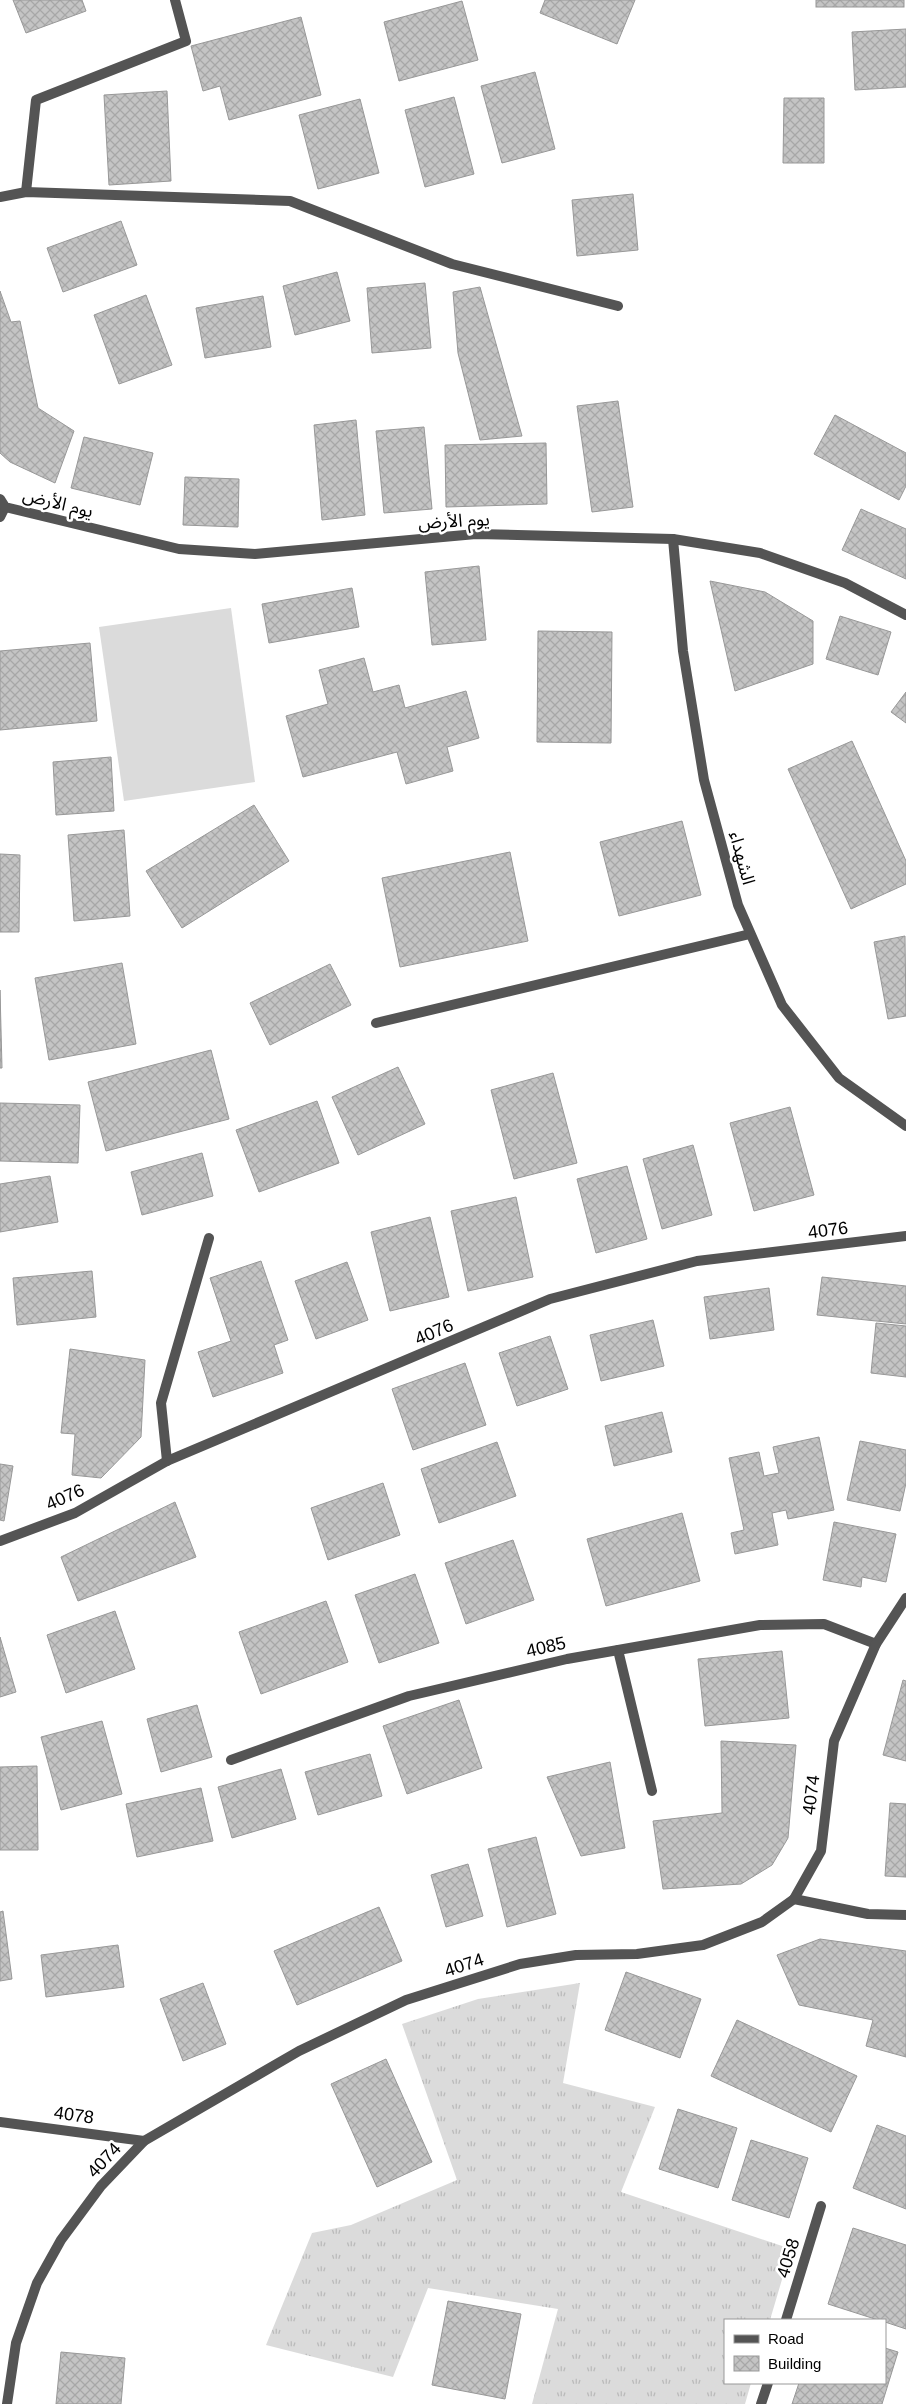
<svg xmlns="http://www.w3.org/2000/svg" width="906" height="2404" font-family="Arial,'Noto Sans Arabic',sans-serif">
  <defs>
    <pattern id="grass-tufts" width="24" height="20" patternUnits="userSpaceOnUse" patternTransform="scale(1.25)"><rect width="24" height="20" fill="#dbdbdb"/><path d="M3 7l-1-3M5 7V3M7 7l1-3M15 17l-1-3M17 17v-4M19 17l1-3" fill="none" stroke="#bababa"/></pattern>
    <pattern id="building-cross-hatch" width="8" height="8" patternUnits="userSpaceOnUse" patternTransform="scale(1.25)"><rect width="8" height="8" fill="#c4c4c4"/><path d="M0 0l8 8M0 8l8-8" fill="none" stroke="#a7a7a7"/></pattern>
  </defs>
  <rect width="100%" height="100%" fill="#fff"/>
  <path fill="url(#grass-tufts)" d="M580 1983 563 2083 655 2107 621 2192 791 2249 770 2320H725V2383H751L745 2404H532L558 2309 428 2288 393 2377 266 2345 312 2233 351 2225 457 2180 402 2024 478 1999Z"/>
  <path fill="#dbdbdb" d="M231 608 255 782 124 801 99 627Z"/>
  <g fill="url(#building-cross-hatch)" stroke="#989898">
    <path d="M13 0H82L86 11 26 33Z"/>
    <path d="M545 0H635L617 44 540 13Z"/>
    <rect x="816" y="0" width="88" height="7"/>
    <path d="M462 1 478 60 399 81 384 22Z"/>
    <path d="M301 17 321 95 229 120 220 86 203 91 191 46Z"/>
    <path d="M906 29V87L855 90 852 32Z"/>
    <path d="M535 72 555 149 502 163 481 86Z"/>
    <path d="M167 91 171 181 109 185 104 95Z"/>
    <path d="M454 97 474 174 425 187 405 110Z"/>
    <path d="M784 98H824V163H783Z"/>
    <path d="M360 99 379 173 318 189 299 115Z"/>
    <path d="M633 194 638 250 577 256 572 200Z"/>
    <path d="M121 221 137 265 63 292 47 248Z"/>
    <path d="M337 272 350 321 295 335 283 286Z"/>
    <path d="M425 283 431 348 372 353 367 288Z"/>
    <path d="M480 287 522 436 480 440 458 353 453 292Z"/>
    <path d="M0 291 11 322 20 321 38 408 74 431 55 483 10 462 0 453Z"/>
    <path d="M146 295 172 365 119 384 94 315Z"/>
    <path d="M263 296 271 347 205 358 196 308Z"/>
    <path d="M618 401 633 507 592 512 577 406Z"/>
    <path d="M835 415 906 453V486L899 500 814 454Z"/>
    <path d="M356 420 365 515 322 520 314 425Z"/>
    <path d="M424 427 432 509 384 513 376 431Z"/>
    <path d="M84 437 153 453 140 505 71 488Z"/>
    <path d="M546 443 547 504 446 507 445 445Z"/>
    <path d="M185 477 239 479 238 527 183 525Z"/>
    <path d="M861 509 906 529V579L842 550Z"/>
    <path d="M479 566 486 640 432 645 425 572Z"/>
    <path d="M710 581 765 592 813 621V664L735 691Z"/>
    <path d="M352 588 359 627 269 643 262 604Z"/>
    <path d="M840 616 891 632 878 675 826 659Z"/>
    <path d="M538 631 612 632 611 743 537 742Z"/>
    <path d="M90 643 97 721 0 730V651Z"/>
    <path d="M364 658 373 692 399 685 405 708 466 691 479 738 447 747 453 771 406 784 397 752 303 777 286 716 328 704 319 670Z"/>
    <path d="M906 692V723L891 712Z"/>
    <path d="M852 741 906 861V884L851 909 788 769Z"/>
    <path d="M111 757 114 811 56 815 53 762Z"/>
    <path d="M254 805 289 861 182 928 146 871Z"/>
    <path d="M682 821 701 895 619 916 600 842Z"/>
    <path d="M124 830 130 916 74 921 68 835Z"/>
    <path d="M510 852 528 941 400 967 382 878Z"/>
    <path d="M0 854 20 855 19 932H0Z"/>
    <path d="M905 936 906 1016 888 1019 874 942Z"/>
    <path d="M122 963 136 1044 49 1060 35 978Z"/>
    <path d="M330 964 351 1005 270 1045 250 1003Z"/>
    <path d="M0 990 2 1068H0Z"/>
    <path d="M211 1050 229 1119 106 1151 88 1082Z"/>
    <path d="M398 1067 425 1124 358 1155 332 1097Z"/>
    <path d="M553 1073 577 1163 514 1179 491 1090Z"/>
    <path d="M317 1101 339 1163 259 1192 236 1130Z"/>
    <path d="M0 1103 80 1105 78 1163 0 1161Z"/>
    <path d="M790 1107 814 1195 754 1211 730 1123Z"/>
    <path d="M693 1145 712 1215 662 1229 643 1159Z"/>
    <path d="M202 1153 213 1196 142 1215 131 1172Z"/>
    <path d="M627 1166 647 1239 596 1253 577 1179Z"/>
    <path d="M50 1176 58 1222 0 1232V1184Z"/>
    <path d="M516 1197 533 1277 468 1291 451 1211Z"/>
    <path d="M430 1217 449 1297 390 1311 371 1232Z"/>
    <path d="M261 1261 288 1340 274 1345 283 1373 213 1397 198 1352 231 1341 210 1278Z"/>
    <path d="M347 1262 368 1320 316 1339 295 1281Z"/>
    <path d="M92 1271 96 1317 17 1325 13 1278Z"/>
    <path d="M822 1277 906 1286V1324L817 1315Z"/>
    <path d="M769 1288 774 1330 710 1339 704 1297Z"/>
    <path d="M653 1320 664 1366 601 1381 590 1335Z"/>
    <path d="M876 1323 906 1326V1377L871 1373Z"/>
    <path d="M550 1336 568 1389 517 1406 499 1353Z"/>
    <path d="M70 1349 145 1360 141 1437 101 1478 72 1475 75 1434 61 1433Z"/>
    <path d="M465 1363 486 1425 413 1450 392 1389Z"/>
    <path d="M662 1412 672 1452 614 1466 605 1426Z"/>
    <path d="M819 1437 834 1510 788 1519 786 1510 772 1513 778 1545 735 1554 731 1533 744 1530 729 1458 759 1452 764 1476 779 1473 773 1447Z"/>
    <path d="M860 1441 906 1450V1483L900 1511 847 1500Z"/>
    <path d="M497 1442 516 1496 439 1523 421 1469Z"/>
    <path d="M0 1464 13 1466 4 1521 0 1520Z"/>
    <path d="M383 1483 400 1535 328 1560 311 1508Z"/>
    <path d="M175 1502 196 1557 78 1601 61 1557Z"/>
    <path d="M682 1513 700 1581 606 1606 587 1539Z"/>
    <path d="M834 1522 896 1534 886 1582 862 1577 861 1587 823 1580Z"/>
    <path d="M513 1540 534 1600 466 1624 445 1563Z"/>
    <path d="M415 1574 439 1643 379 1663 355 1595Z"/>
    <path d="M326 1601 348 1662 261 1694 239 1632Z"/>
    <path d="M115 1611 135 1669 66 1693 47 1635Z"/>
    <path d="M0 1637 16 1692 0 1697Z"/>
    <path d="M782 1651 789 1718 705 1726 698 1659Z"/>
    <path d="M903 1680 906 1681V1761L883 1755Z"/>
    <path d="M459 1700 482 1768 407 1794 383 1726Z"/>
    <path d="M197 1705 212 1757 161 1772 147 1719Z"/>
    <path d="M102 1721 122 1794 61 1810 41 1737Z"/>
    <path d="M721 1741 796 1745 788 1838 772 1865 741 1884 663 1889 653 1821 722 1813Z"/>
    <path d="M370 1754 382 1796 318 1815 305 1772Z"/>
    <path d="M610 1762 625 1848 581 1856 547 1777Z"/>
    <path d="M37 1766 38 1850H0V1767Z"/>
    <path d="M281 1769 296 1819 232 1838 218 1787Z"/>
    <path d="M201 1788 213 1841 137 1857 126 1804Z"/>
    <path d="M890 1803 906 1804V1877L885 1876Z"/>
    <path d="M536 1837 556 1914 507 1927 488 1849Z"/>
    <path d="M468 1864 483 1916 446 1927 431 1875Z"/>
    <path d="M379 1907 402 1961 297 2005 274 1951Z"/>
    <path d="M3 1911 12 1979 0 1981V1912Z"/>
    <path d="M820 1939 906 1951V2057L866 2046 873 2020 799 2005 777 1955Z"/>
    <path d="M118 1945 124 1987 46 1997 41 1955Z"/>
    <path d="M626 1972 701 1999 680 2058 605 2030Z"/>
    <path d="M203 1983 226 2044 183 2061 160 1999Z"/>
    <path d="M737 2020 857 2076 831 2132 711 2076Z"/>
    <path d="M386 2059 432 2162 377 2187 331 2084Z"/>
    <path d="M678 2109 737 2128 718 2188 659 2169Z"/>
    <path d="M877 2125 906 2136V2209L853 2188Z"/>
    <path d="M751 2140 808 2158 789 2218 732 2200Z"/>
    <path d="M853 2228 906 2245V2329L885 2322V2320H878L828 2304Z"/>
    <path d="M448 2301 521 2314 505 2399 432 2385Z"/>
    <path d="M885 2348 898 2352 882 2404H792L799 2383H885Z"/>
    <path d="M61 2352 125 2358 121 2404H56Z"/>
  </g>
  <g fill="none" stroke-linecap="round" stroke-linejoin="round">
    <g stroke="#545454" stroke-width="10">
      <path d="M26 192 36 100 186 41 175 0"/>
      <path d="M0 517 5 507"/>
      <path d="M376 1023 750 934"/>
      <path d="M167 1461 161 1403 209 1238"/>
      <path d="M618 1650 652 1791"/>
      <path d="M786 2320 821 2206"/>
      <path d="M761 2404 768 2383"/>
    </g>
    <g stroke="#545454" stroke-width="10">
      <path d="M0 197 26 192 290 201 452 264 618 306"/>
      <path d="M0 499 5 507 179 549 255 554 476 534 673 539 760 553 845 583 906 615"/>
      <path d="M673 539 683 651 704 780 738 905 782 1005 839 1078 906 1126"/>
      <path d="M0 1541 75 1513 167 1461 550 1299 697 1261 906 1236"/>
      <path d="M231 1760 409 1696 567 1659 760 1625 824 1624 876 1644"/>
      <path d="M794 1899 868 1914 906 1915"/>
      <path d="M0 2122 144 2141"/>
    </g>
    <path stroke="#545454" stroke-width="10" d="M7 2404 16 2343 37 2283 61 2240 101 2186 144 2141 299 2051 406 2000 520 1964 576 1955 637 1954 703 1945 762 1922 794 1899 821 1851 834 1741 876 1644 906 1598"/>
  </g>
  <g text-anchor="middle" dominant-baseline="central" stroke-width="5" stroke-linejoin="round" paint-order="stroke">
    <g font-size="18" fill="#000" stroke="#fff">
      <text transform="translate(58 503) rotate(14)">يوم الأرض</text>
      <text transform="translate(454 521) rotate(-3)">يوم الأرض</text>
      <text transform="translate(742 858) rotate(75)">الشهداء</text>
      <text transform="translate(828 1230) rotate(-7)">4076</text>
      <text transform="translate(434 1332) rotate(-23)">4076</text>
      <text transform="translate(65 1497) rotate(-24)">4076</text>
      <text transform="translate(546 1647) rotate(-13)">4085</text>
      <text transform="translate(811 1795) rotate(-83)">4074</text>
      <text transform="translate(464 1965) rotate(-18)">4074</text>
      <text transform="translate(74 2115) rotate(8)">4078</text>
      <text transform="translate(104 2160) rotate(-47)">4074</text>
      <text transform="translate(788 2258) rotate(-73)">4058</text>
    </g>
  </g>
  <rect x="724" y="2319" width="162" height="65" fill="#ffffff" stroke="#999999"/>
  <rect x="734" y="2335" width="25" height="8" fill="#545454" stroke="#999999"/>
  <text x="768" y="2344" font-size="15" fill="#000000">Road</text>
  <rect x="734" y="2356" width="25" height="15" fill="url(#building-cross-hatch)" stroke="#999999"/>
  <text x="768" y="2369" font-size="15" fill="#000000">Building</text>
</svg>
